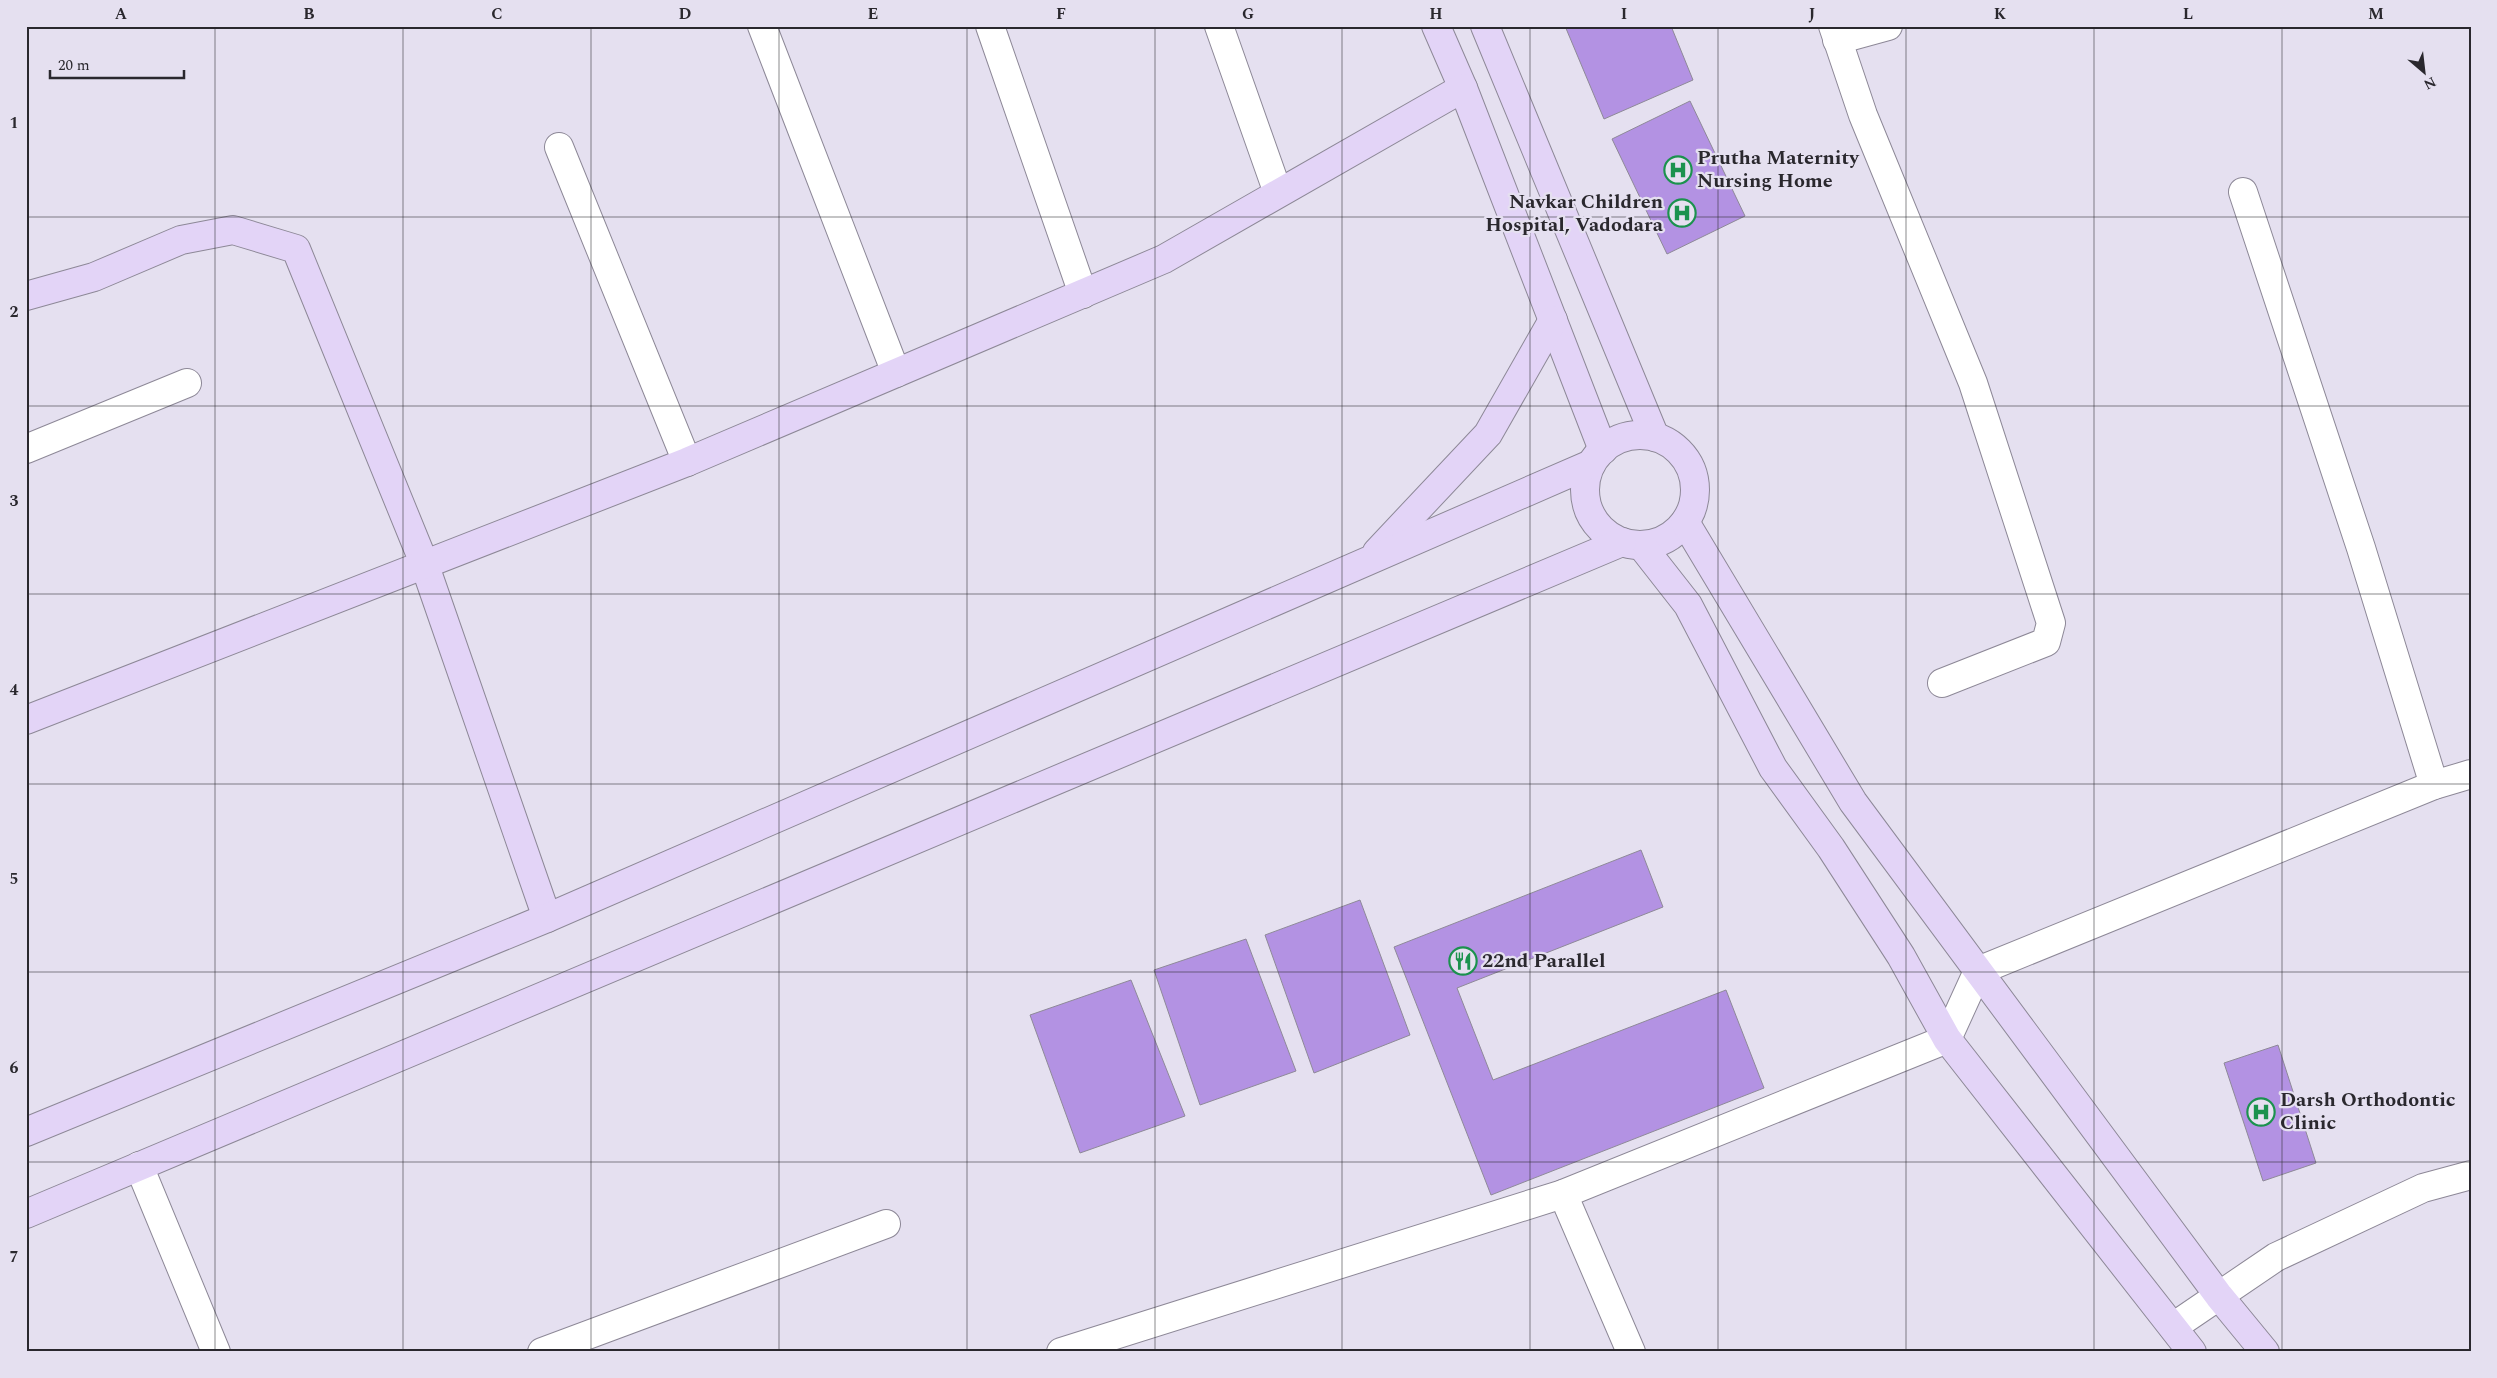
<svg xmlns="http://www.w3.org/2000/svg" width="2497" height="1378" font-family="Spectral,serif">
  <rect width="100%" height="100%" fill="#e5e0f0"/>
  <g fill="#b392e3" stroke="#8e8998">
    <path d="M1565 26H1671L1693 80 1604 119Z"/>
    <path d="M1690 101 1745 216 1667 254 1612 139Z"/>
    <path d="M1641 850 1663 907 1457 988 1493 1080 1726 990 1764 1088 1491 1195 1394 947Z"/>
    <path d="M1360 900 1410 1035 1314 1073 1265 935Z"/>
    <path d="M1246 939 1296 1071 1200 1105 1154 970Z"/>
    <path d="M1131 980 1185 1116 1080 1153 1030 1015Z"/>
    <path d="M2278 1045 2316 1163 2263 1181 2224 1063Z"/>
  </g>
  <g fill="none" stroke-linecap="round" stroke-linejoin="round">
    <g stroke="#8d8897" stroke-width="30">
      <g id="street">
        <path d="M762 26 896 373"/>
        <path d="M990 26 1083 294"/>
        <path d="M1219 26 1278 193"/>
        <path d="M1833 26 1863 115 1973 383 2051 623 2046 642 1942 683"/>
        <path d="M1837 40 1888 26"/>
        <path d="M559 147 687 462"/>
        <path d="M2243 192 2361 548 2434 785"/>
        <path d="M26 449 187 383"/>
        <path d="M139 1166 216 1352"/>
        <path d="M1563 1194 1631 1352"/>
        <path d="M2173 1327 2276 1257 2423 1188 2471 1175"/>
        <path d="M542 1352 886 1224"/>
        <path d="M1061 1352 1563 1194 1947 1039 1978 971 2434 785 2471 774"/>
      </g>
    </g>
    <g stroke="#8d8897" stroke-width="30">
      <g id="secondary">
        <path d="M1436 26 1463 88 1603 450"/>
        <path d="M1485 26 1655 437"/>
        <path d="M26 296 94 277 181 240 233 230 296 249 424 563 547 918"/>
        <circle cx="1640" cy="490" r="55"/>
        <path d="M1685 522 1853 802 2219 1296 2265 1352"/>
        <path d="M1641 545 1688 605 1773 768 1831 848 1901 956 1947 1039 2192 1352"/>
        <path d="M1377 552 1488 434 1553 320"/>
        <path d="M26 720 687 462 1164 259 1463 88"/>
        <path d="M26 1132 547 918 1591 464"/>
        <path d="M26 1214 1622 542"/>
      </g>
    </g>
    <use href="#street" stroke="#fff" stroke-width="28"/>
    <use href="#secondary" stroke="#e3d4f7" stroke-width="28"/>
  </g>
  <path fill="none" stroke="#2a282e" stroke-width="1" stroke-opacity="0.55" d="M215 26V1352M403 26V1352M591 26V1352M779 26V1352M967 26V1352M1155 26V1352M1342 26V1352M1530 26V1352M1718 26V1352M1906 26V1352M2094 26V1352M2282 26V1352M26 217H2471M26 406H2471M26 594H2471M26 784H2471M26 972H2471M26 1162H2471"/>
  <defs>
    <g id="hospital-ring" transform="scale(1.4375)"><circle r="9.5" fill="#e5e0f0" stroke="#1b924e" stroke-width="1.5"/><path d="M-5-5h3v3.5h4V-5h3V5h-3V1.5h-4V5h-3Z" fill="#1b924e"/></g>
    <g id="restaurant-ring" transform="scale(1.4375)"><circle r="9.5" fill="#e5e0f0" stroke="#1b924e" stroke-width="1.5"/><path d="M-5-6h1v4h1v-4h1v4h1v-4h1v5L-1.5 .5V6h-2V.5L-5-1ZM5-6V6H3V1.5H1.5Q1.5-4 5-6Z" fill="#1b924e"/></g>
  </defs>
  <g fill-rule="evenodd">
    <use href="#hospital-ring" x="1678" y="170"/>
    <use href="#hospital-ring" x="1682" y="213"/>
    <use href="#restaurant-ring" x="1463" y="961"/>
    <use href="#hospital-ring" x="2261" y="1112"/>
  </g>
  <g text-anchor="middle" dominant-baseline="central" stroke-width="4.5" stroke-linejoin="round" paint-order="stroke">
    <g font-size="20" font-weight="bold" fill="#2a282e" stroke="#e5e0f0" text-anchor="start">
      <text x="1697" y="158">Prutha Maternity<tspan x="1697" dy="23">Nursing Home</tspan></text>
      <text x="1663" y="202" text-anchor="end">Navkar Children<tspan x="1663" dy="23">Hospital, Vadodara</tspan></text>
      <text x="1482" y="961">22nd Parallel</text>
      <text x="2280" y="1100">Darsh Orthodontic<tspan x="2280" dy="23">Clinic</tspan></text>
    </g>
  </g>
  <rect width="2497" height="1378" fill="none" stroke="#e5e0f0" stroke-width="55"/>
  <g transform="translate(2424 72) rotate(152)" stroke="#e5e0f0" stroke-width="4" paint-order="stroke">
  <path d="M0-4L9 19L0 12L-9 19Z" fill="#2a282e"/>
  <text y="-8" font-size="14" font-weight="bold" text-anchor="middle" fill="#2a282e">N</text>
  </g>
  <path d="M50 70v8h134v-8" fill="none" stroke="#2a282e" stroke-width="2.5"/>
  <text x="58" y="70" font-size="15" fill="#2a282e" stroke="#e5e0f0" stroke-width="4" paint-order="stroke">20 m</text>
  <rect x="28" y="28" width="2442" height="1322" fill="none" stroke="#2a282e" stroke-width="2"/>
  <g font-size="16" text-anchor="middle" font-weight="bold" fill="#2a282e">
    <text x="121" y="19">A</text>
    <text x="309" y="19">B</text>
    <text x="497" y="19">C</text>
    <text x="685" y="19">D</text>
    <text x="873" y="19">E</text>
    <text x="1061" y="19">F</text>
    <text x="1248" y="19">G</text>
    <text x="1436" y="19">H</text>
    <text x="1624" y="19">I</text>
    <text x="1812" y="19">J</text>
    <text x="2000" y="19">K</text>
    <text x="2188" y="19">L</text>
    <text x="2376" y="19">M</text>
    <text x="14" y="128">1</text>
    <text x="14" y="317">2</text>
    <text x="14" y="506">3</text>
    <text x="14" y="695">4</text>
    <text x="14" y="884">5</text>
    <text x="14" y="1073">6</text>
    <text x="14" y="1262">7</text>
  </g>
</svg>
